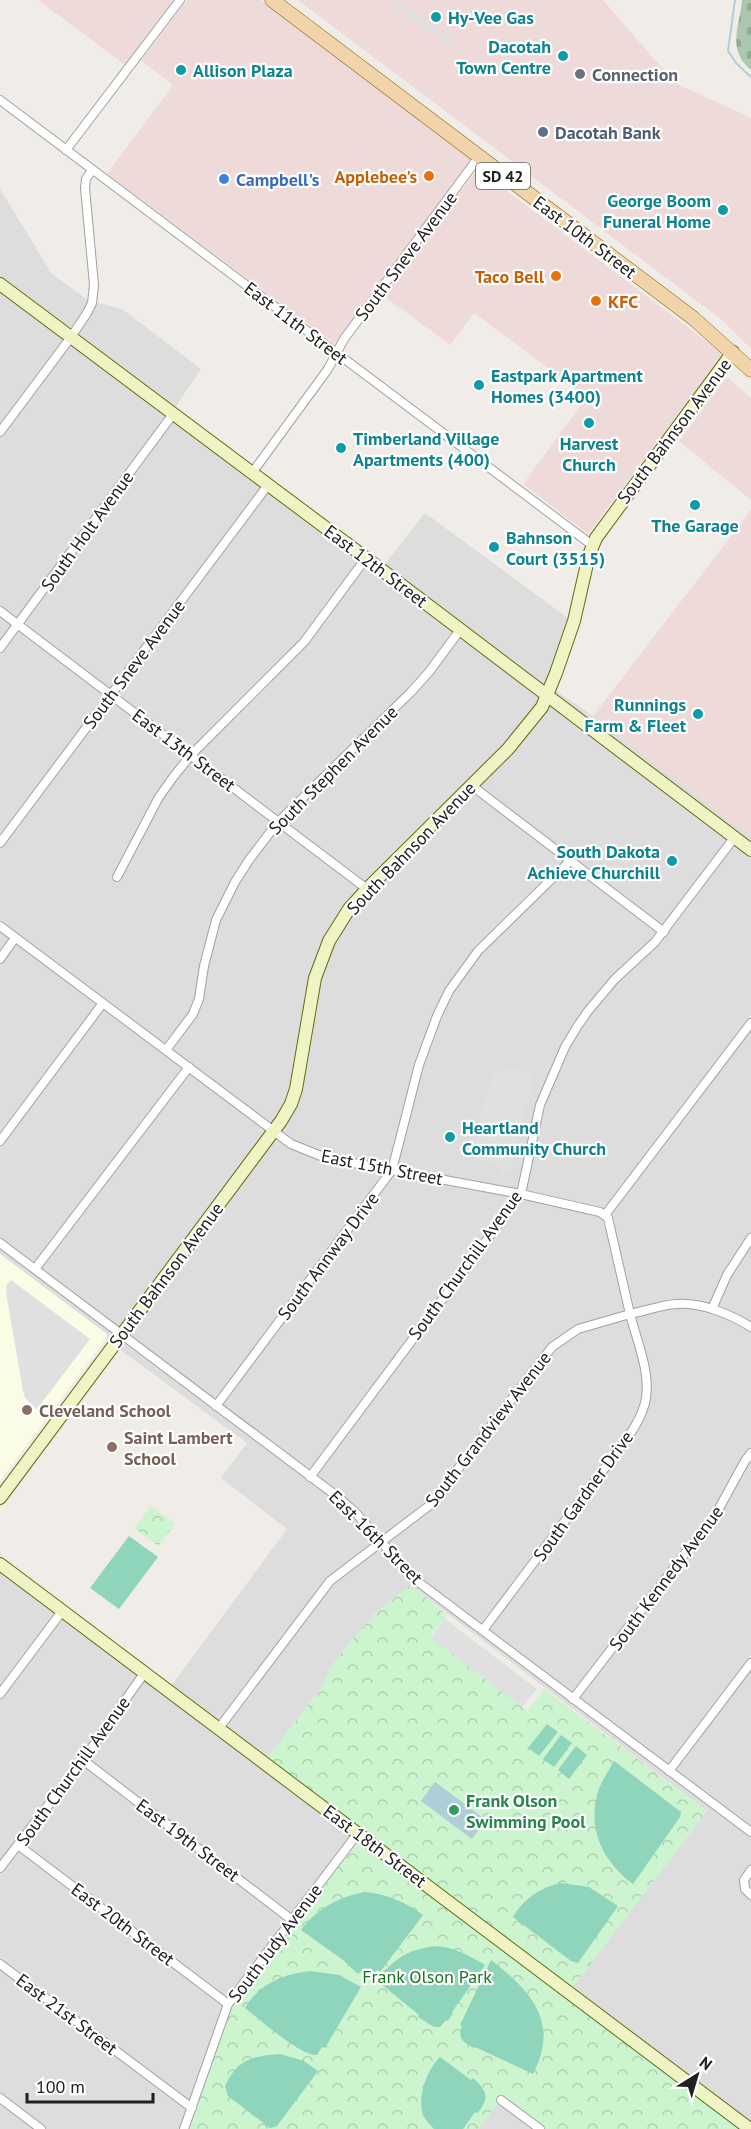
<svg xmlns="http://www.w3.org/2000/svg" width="751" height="2129" font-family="'PT Sans',sans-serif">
  <defs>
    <pattern id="cemetery-stones" width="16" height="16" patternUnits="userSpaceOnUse" patternTransform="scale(1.5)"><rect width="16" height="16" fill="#acc6b0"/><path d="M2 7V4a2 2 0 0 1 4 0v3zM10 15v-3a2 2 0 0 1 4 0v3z" fill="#94aa97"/></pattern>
    <pattern id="park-crowns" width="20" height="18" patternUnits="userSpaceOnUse" patternTransform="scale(1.5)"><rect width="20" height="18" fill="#cbf4cf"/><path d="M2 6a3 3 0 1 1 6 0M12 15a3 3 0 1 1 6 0" fill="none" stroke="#aed1b1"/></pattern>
  </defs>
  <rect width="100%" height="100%" fill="#f0ede8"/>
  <g fill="#dedddd">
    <path d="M0 189 52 274 88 300 122 309 201 369 174 409 384 565 425 513 568 618 548 685 593 716 751 837V2129L569 1992 707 1811 410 1585 375 1614 348 1645 329 1670 323 1686 268 1757 358 1833 185 2129H0V1571L168 1690 287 1529 221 1478 247 1443 107 1340 106 1334 0 1254Z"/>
    <path d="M501 2100 540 2129H478Z"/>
  </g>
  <g fill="#eedbd9">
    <path d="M38 0H173L125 65Z"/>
    <path d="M187 0H261L473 158 335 344 107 174 173 85 141 61Z"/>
    <path d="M298 0H603L675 83 751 118V349L722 320Z"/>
    <path d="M478 169 723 354 588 534 523 484 587 397 474 313 450 345 381 294Z"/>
    <path d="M727 377 751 398V500L679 441Z"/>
    <path d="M751 510V837L593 716Z"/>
  </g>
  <path fill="#fbfce5" d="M0 1254 107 1334V1337L0 1481Z"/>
  <path fill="url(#cemetery-stones)" d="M742 0H751V70C726 49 740 26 742 0Z"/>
  <g fill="url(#park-crowns)">
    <path d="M151 1506 175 1524 158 1546 134 1528Z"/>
    <path d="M410 1585 447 1615 431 1637 522 1707 528 1710 544 1689 707 1811 569 1992 750 2129H540L501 2100 478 2129H184L228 2004 358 1833 268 1757 323 1686 329 1670 348 1645 375 1614Z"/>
  </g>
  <g fill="#8fd5bb">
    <path d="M129 1536 158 1557 119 1609 90 1588Z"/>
    <path d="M547 1724 558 1732 539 1756 528 1748Z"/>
    <path d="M561 1735 572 1743 554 1767 543 1759Z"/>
    <path d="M576 1746 587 1755 569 1779 558 1770Z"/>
    <path d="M614 1761 681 1812 680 1817 633 1884C604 1862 588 1832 597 1795 600 1783 608 1772 614 1761Z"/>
    <path d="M561 1883 589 1887 618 1906 578 1963 571 1961 513 1917C523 1899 541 1887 561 1883Z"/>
    <path d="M365 1892C387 1894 405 1902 423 1915L380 1972 378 1970 372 1976 366 1977 360 1972 358 1974 343 1960 301 1930C318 1908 338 1897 365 1892Z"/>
    <path d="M434 1946C454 1947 468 1955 485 1965L452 2012 453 2013 448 2021 446 2020 440 2027H434L418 2017 419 2015 375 1979C399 1958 401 1952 434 1946Z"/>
    <path d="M491 1960C531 1991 560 2022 533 2074L475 2047 474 2048C464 2043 457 2039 462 2026L460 2025Z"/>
    <path d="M310 1971 339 1975 361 1987 325 2048 322 2047 317 2055C301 2056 263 2022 245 2008 259 1984 283 1974 310 1971Z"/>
    <path d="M280 2054 304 2061 318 2071 277 2126 270 2128 228 2096 225 2086C237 2059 253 2056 280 2054Z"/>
    <path d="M440 2057 471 2080 473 2078C487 2091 490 2097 478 2113L475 2112 463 2129H434C431 2125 426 2121 424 2117 416 2099 427 2069 440 2057Z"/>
  </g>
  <g fill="#e0e0e0">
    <path d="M398 0 453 41 449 47 394 5Z"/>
    <path d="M506 1066 535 1075 521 1123 511 1173 503 1174 496 1163 472 1157 481 1113 495 1069 503 1072Z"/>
    <path d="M11 1280 90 1339 37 1409 25 1398 23 1391 6 1292V1286Z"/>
    <path d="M445 1619 537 1689 522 1707 431 1638Z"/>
  </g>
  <path fill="#aeced8" d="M435 1782 486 1820 472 1839 421 1801Z"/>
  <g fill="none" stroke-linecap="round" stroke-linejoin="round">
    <path stroke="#aeced8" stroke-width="2" d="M735 0 728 51 736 63 751 77"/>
    <g stroke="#a1a1a1" stroke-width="10">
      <g id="street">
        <path d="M0 100 592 545"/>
        <path d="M66 150 180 0"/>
        <path d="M0 432 71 337 87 313 92 303 94 285 85 188 86 179 92 170"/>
        <path d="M252 473 328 369 344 339 478 158"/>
        <path d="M0 611 367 889"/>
        <path d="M0 648 173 414"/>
        <path d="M471 785 664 932"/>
        <path d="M0 843 268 485"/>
        <path d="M117 877 159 797 174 776 191 755 304 642 366 558"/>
        <path d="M0 926 291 1144 326 1158 521 1194 600 1212 608 1218 630 1314C645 1311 661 1305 676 1304 701 1302 730 1314 751 1327"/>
        <path d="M0 959 15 938"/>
        <path d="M166 1050 193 1014 199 999 204 966 216 920 235 882 249 860 278 822 411 692 429 672 460 630"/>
        <path d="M0 1141 103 1003"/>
        <path d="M605 1215 751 1023"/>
        <path d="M0 1243 338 1497 355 1512 413 1578 751 1832"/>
        <path d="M35 1269 189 1067"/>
        <path d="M712 1309 727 1275 751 1238"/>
        <path d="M216 1406 392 1170 419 1065 437 1016 449 991 478 951 571 860"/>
        <path d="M310 1477 521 1194 540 1105 565 1047 577 1027 588 1011 615 979 655 942 734 838"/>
        <path d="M0 1694 63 1610"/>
        <path d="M573 1699 717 1512 745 1461 751 1453"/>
        <path d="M219 1728 330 1581 430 1505 552 1347 578 1329 630 1314C637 1342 652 1375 645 1403 642 1415 635 1427 628 1437L483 1630"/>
        <path d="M83 1760 292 1920"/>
        <path d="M669 1771 751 1663"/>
        <path d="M18 1845 228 2004"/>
        <path d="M0 1868 83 1760 145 1672"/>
        <path d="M751 1870 744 1880 745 1889 751 1895"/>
        <path d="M0 1964 192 2108"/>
        <path d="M0 2098 41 2129"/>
        <path d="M501 2100 540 2129"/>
        <path d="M184 2129 228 2004 358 1833"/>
      </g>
    </g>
    <g stroke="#626d12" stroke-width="14">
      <g id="secondary">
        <path d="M0 284 366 558 751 850"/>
        <path d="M0 1498 281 1121 291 1104 296 1089 315 978 329 941 349 909 367 889 508 749 542 707 556 673 574 621 589 555 596 538 733 352"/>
        <path d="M0 1564 750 2129"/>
      </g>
    </g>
    <g stroke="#8b6511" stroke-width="15">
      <path id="primary" d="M272 0 693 318 751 370"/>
    </g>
    <use href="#street" stroke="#fff" stroke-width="8"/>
    <use href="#secondary" stroke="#f0f3c3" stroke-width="12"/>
    <use href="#primary" stroke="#f2d4ab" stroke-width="14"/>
  </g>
  <g fill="#0f9aa8" stroke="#fff" stroke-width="2">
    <circle cx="436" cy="17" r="6"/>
    <circle cx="563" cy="56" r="6"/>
    <circle cx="181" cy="70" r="6"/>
    <circle cx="723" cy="210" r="6"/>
    <circle cx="479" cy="385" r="6"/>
    <circle cx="589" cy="423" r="6"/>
    <circle cx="341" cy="448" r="6"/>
    <circle cx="695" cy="505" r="6"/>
    <circle cx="494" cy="547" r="6"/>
    <circle cx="698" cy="714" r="6"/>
    <circle cx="672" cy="861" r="6"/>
    <circle cx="450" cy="1137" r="6"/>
  </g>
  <circle fill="#6b7280" stroke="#fff" stroke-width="2" cx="580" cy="74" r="6"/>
  <circle fill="#5c6f8a" stroke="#fff" stroke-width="2" cx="543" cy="132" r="6"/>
  <g fill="#e8710a" stroke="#fff" stroke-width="2">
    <circle cx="429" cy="176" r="6"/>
    <circle cx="556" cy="276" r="6"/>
    <circle cx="596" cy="301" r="6"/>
  </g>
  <circle fill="#3f7fe0" stroke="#fff" stroke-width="2" cx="224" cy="179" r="6"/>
  <g fill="#8d6e63" stroke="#fff" stroke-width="2">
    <circle cx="27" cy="1410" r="6"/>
    <circle cx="112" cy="1447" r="6"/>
  </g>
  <circle fill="#2e9e5b" stroke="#fff" stroke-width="2" cx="454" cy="1810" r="6"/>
  <g text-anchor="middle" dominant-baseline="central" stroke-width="4.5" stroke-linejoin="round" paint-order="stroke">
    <rect fill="#fff" stroke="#636363" stroke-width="1.5" x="476" y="163" width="54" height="26" rx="4.5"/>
    <g font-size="16" font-weight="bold" fill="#202020">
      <text x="503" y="176">SD 42</text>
    </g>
    <g font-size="18" font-weight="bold" fill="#0d838f" stroke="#fff" text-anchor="start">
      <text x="448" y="17">Hy-Vee Gas</text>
      <text x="551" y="46" text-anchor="end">Dacotah<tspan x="551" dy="21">Town Centre</tspan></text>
      <text x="193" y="70">Allison Plaza</text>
      <text x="711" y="200" text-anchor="end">George Boom<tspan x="711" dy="21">Funeral Home</tspan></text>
      <text x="491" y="375">Eastpark Apartment<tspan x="491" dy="21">Homes (3400)</tspan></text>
      <text x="353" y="438">Timberland Village<tspan x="353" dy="21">Apartments (400)</tspan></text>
      <text x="589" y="443" text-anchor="middle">Harvest<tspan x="589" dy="21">Church</tspan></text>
      <text x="695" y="525" text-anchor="middle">The Garage</text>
      <text x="506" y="537">Bahnson<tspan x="506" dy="21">Court (3515)</tspan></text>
      <text x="686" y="704" text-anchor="end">Runnings<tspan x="686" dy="21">Farm &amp; Fleet</tspan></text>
      <text x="660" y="851" text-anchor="end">South Dakota<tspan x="660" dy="21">Achieve Churchill</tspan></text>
      <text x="462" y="1127">Heartland<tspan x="462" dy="21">Community Church</tspan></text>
    </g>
    <g font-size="18" font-weight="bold" fill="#5b616d" stroke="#fff" text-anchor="start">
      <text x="592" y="74">Connection</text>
    </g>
    <g font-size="18" font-weight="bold" fill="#4e5e75" stroke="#fff" text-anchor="start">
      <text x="555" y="132">Dacotah Bank</text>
    </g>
    <g font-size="18" font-weight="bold" fill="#c56008" stroke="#fff" text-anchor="end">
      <text x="417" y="176">Applebee's</text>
      <text x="544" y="276">Taco Bell</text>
      <text x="608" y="301" text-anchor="start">KFC</text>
    </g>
    <g font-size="18" font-weight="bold" fill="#366cbe" stroke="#fff" text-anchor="start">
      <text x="236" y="179">Campbell's</text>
    </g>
    <g font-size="18" fill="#202020" stroke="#fff">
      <text transform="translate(585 237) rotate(37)">East 10th Street</text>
      <text transform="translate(406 256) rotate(-53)">South Sneve Avenue</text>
      <text transform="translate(296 323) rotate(37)">East 11th Street</text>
      <text transform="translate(674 431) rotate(-53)">South Bahnson Avenue</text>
      <text transform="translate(87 531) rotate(-54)">South Holt Avenue</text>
      <text transform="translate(376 566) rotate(37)">East 12th Street</text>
      <text transform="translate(134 664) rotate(-53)">South Sneve Avenue</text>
      <text transform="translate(184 750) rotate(37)">East 13th Street</text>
      <text transform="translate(333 770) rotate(-45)">South Stephen Avenue</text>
      <text transform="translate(411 848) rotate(-46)">South Bahnson Avenue</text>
      <text transform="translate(382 1167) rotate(11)">East 15th Street</text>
      <text transform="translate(328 1256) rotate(-53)">South Annway Drive</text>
      <text transform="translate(465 1265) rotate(-54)">South Churchill Avenue</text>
      <text transform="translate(166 1275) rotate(-53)">South Bahnson Avenue</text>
      <text transform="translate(488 1429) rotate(-52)">South Grandview Avenue</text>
      <text transform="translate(583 1496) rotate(-54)">South Gardner Drive</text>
      <text transform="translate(376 1537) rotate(45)">East 16th Street</text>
      <text transform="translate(666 1578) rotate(-53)">South Kennedy Avenue</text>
      <text transform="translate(73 1771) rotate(-54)">South Churchill Avenue</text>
      <text transform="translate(188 1840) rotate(37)">East 19th Street</text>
      <text transform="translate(375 1846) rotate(37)">East 18th Street</text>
      <text transform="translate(123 1924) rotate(37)">East 20th Street</text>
      <text transform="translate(275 1943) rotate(-53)">South Judy Avenue</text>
      <text transform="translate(67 2014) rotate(37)">East 21st Street</text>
    </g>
    <g font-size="18" font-weight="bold" fill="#785e54" stroke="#fff" text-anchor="start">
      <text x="39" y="1410">Cleveland School</text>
      <text x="124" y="1437">Saint Lambert<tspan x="124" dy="21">School</tspan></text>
    </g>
    <g font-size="18" font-weight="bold" fill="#27864d" stroke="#fff" text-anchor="start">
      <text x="466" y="1800">Frank Olson<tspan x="466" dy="21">Swimming Pool</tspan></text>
    </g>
    <g font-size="18" fill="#197421" stroke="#fff">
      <text x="427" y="1976">Frank Olson Park</text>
    </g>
  </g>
  <g transform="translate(697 2075) rotate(37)" stroke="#ffffff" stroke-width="4.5" paint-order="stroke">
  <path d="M0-4.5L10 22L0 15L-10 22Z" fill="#202020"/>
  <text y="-9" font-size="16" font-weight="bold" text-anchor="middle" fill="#202020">N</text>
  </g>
  <path d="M27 2093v9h126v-9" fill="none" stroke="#202020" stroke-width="3"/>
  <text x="36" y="2093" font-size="18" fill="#202020" stroke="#ffffff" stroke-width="4.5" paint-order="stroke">100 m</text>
</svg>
